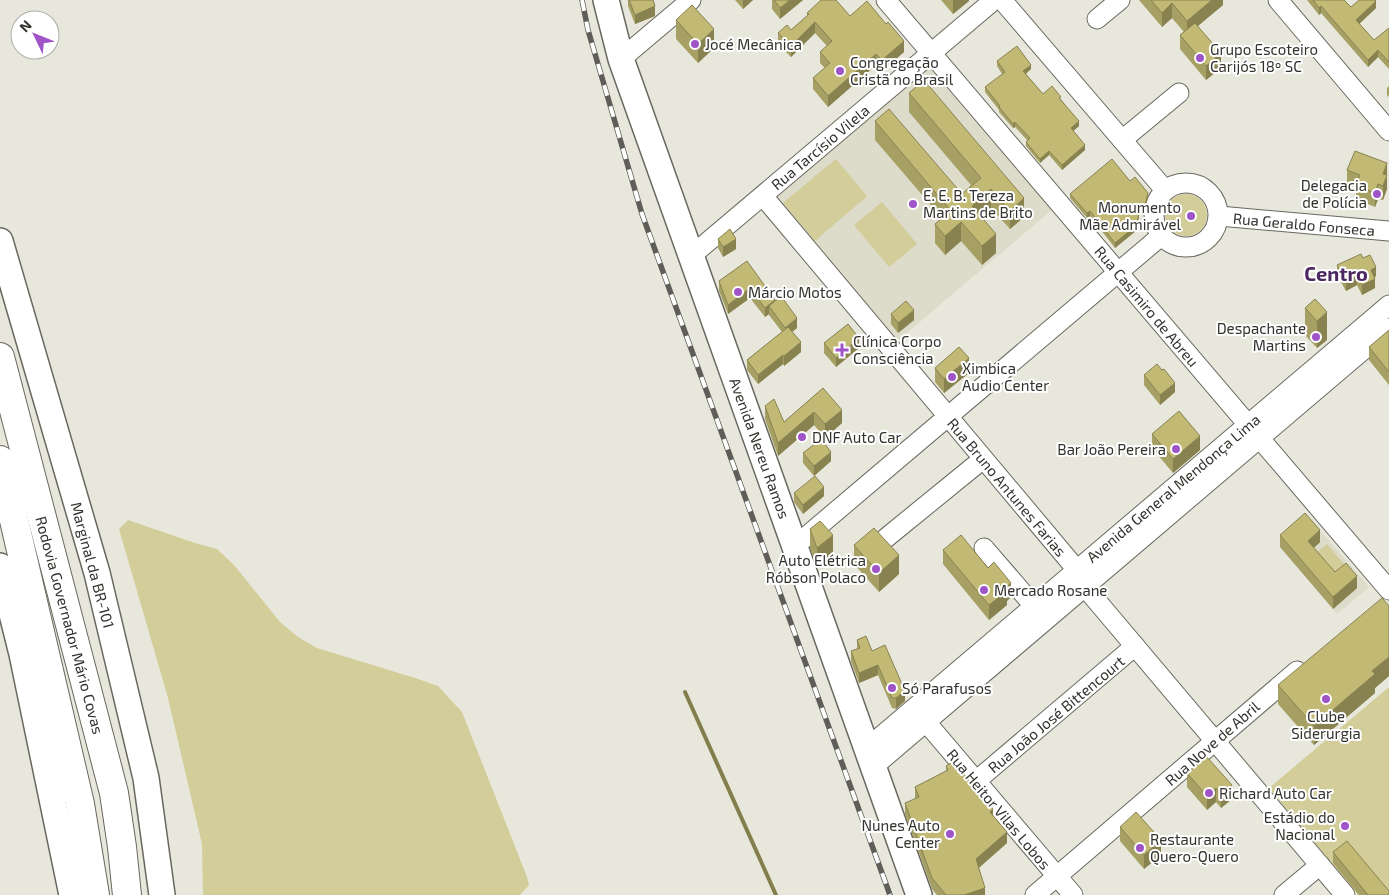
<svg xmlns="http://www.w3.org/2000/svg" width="1389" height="895" font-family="'Exo 2',sans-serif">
  <rect width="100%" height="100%" fill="#e8e7dc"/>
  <g fill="#dddbc9">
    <path d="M931 65 1053 209 895 343 773 198Z"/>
    <path d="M1311 520 1369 587 1337 614 1280 547Z"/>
  </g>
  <g fill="#d3cd99">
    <path d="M836 159 867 196 815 241 783 203Z"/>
    <circle cx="1186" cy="215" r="21"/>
    <path d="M882 202 917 244 889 267 854 225Z"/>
    <path d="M128 520 195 543 217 549 234 565 280 622 298 637 317 648 415 678 438 686 462 712 527 877 529 885 520 895H203L202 844 168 698 119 529Z"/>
    <path d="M1327 544 1348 569 1336 580 1314 555Z"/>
    <path d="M1389 687V895H1358L1269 788Z"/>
  </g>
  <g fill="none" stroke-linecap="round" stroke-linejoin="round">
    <path stroke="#847e4c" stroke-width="4" d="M685 692 776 895"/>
    <g stroke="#69685f" stroke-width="21">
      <g id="minor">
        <path d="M886 0 1389 590"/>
        <path d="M1002 0 1165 190"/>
        <path d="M1278 0 1389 131"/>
        <path d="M1097 19 1120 0"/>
        <path d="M621 59 691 0"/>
        <path d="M1122 140 1179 93"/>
        <circle cx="1186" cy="215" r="32"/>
        <path d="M763 196 1077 570 1085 587 1345 895"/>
        <path d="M1219 216 1389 231"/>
        <path d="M691 256 994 0"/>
        <path d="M886 538 983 459"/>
        <path d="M795 546 1161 236"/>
        <path d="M984 548 1034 606"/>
        <path d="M926 722 1073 895"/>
        <path d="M866 749 1389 305"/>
        <path d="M873 767 1389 328"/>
        <path d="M976 781 1135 646"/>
        <path d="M1035 895 1297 671"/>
        <path d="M1284 895 1320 865"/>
      </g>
    </g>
    <g stroke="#69685f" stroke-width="28">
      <g id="major">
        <path d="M606 0 621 59 919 895"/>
        <path d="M0 241 97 573 146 778 162 895"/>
        <path d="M0 566 22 654 72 895"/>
      </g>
    </g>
    <g stroke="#69685f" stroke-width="30">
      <g id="highway">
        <path d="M0 357 114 793 122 847 127 895"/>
        <path d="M0 460 80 804 95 895"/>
      </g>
    </g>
    <use href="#minor" stroke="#fff" stroke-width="19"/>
    <use href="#major" stroke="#fff" stroke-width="25"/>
    <use href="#highway" stroke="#fff" stroke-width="28"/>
    <g stroke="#5e5d58" stroke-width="5.5">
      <path id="rail" d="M582 0 588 30 642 214 890 895"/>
    </g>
    <use href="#rail" stroke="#fff" stroke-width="4" stroke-dasharray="11" stroke-linecap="butt"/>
  </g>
  <g fill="#a7a064">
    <path d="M628 0H653L655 16 635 24 628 6Z"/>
    <path d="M735 0H753L743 9Z"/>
    <path d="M772 0H803L780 19 772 9Z"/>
    <path d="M941 0H969V1L953 14Z"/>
    <path d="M1139 0H1223V5L1198 26 1221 68 1206 80 1180 49V35L1184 32 1172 18 1162 27Z"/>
    <path d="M1307 0H1344L1351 7 1376 8 1359 24 1374 40 1389 28V69L1378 57 1368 67 1321 13 1319 15Z"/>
    <path d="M807 13 850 16 904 52 882 71 876 65 828 107 813 89V78L825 68 820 63V52L827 46 815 33 791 57 778 44V33L791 30 807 16Z"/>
    <path d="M676 20 714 48 698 63 676 39Z"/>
    <path d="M997 61 1031 69 1026 74 1043 94 1061 99 1079 126 1073 131 1085 150 1062 170 1049 155 1040 163 1026 146V142L1027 140 1015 127 1013 128 999 112V110L985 92V87L1002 74 997 66Z"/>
    <path d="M1389 86V97L1387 95V88Z"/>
    <path d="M909 93 1024 217 1010 229 991 208 981 216 996 253 982 265 961 241 945 255 935 243V224L942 218 875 140V121L962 194 971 185 909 112Z"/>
    <path d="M1347 170 1387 175V189L1383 200 1378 199 1375 207 1356 199V187L1347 184Z"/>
    <path d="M1130 181 1148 197 1145 210 1140 208 1137 230 1115 248 1090 216 1087 218 1070 198V194Z"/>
    <path d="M718 239 736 249 723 257 718 248Z"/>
    <path d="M1363 258 1376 276 1375 277V288L1362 295 1357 285 1346 291 1337 275V265Z"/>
    <path d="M747 261 775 301 797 328 792 332 801 352 784 366 783 364 758 384 747 370V360L782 332 769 315V314L765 317 750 298 728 314 719 291V281Z"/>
    <path d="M1315 299 1327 340 1317 348 1305 335V308Z"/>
    <path d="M891 314 914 320 898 333 891 324Z"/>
    <path d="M1389 330V385L1369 360V347Z"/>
    <path d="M824 343 859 348 836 367 824 353Z"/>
    <path d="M935 368 969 373 944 393 935 382Z"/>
    <path d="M1144 375 1175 392 1160 405 1144 385Z"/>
    <path d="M823 388 842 423 825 438 814 425 778 456 765 419V406L784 422Z"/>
    <path d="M1152 434 1200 450 1173 473 1152 448Z"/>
    <path d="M803 453 831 461 814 476 803 463Z"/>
    <path d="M794 493 824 496 803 514 794 502Z"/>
    <path d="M810 529 833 553 817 567 810 548Z"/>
    <path d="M1280 535 1320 542 1314 548 1335 572 1357 588 1333 609 1280 547Z"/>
    <path d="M854 545 899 574 879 592 854 564Z"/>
    <path d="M943 550 1011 597 1007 601V605L989 620 943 564Z"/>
    <path d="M1389 606V676L1375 688V693L1314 745 1278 704V685Z"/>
    <path d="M857 640 872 651 905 701 896 709 892 708 878 675 859 683 851 661V651L857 649Z"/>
    <path d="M1206 756 1232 799 1221 808 1216 802 1207 810 1187 787V773Z"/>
    <path d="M946 766 993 816 1007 843 979 868 985 895H937L932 889 905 814V803L915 799V787L946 771Z"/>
    <path d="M1120 827 1161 855 1144 869 1120 841Z"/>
    <path d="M1333 852 1389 895H1359L1333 863Z"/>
  </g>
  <g fill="#888251">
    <path d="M743 0H753L743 9Z"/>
    <path d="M790 0H803L780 19V8Z"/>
    <path d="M953 0H969V1L953 14Z"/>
    <path d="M1212 0H1223V5L1187 35V21Z"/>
    <path d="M1376 1V8L1356 27V20Z"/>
    <path d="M1172 3V18L1162 27V13Z"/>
    <path d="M655 6V16L635 24V15Z"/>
    <path d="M1321 6V13L1319 15V8Z"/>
    <path d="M815 22V33L791 57V46Z"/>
    <path d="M714 29V48L698 63V44Z"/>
    <path d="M904 41V52L882 71V60Z"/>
    <path d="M1378 50V57L1368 67V60Z"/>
    <path d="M1221 53V68L1206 80V66Z"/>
    <path d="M876 54V65L828 107V96Z"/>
    <path d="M1031 65V69L1023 75V71Z"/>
    <path d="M1079 121V126L1071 133V128Z"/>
    <path d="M1015 122V127L1013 128V124Z"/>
    <path d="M1085 145V150L1062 170V165Z"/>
    <path d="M1049 151V155L1040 163V159Z"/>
    <path d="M1387 163V189L1383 200V174Z"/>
    <path d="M1378 184V199L1375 207V193Z"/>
    <path d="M991 189V208L972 224V206Z"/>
    <path d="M1148 193V197L1145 210V205Z"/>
    <path d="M1024 198V217L1010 229V211Z"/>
    <path d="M1140 204 1137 230 1115 248V243Z"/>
    <path d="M1090 211V216L1087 218V213Z"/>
    <path d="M961 222V241L945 255V236Z"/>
    <path d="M996 234V253L982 265V246Z"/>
    <path d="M736 239V249L723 257V247Z"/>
    <path d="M1376 267V276L1371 279V270Z"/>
    <path d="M1357 276V285L1346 291V282Z"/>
    <path d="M1375 279V288L1362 295V285Z"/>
    <path d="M750 288V298L728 314V305Z"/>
    <path d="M775 300V309L769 306V314L765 317V308Z"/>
    <path d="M914 310V320L898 333V323Z"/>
    <path d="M1327 312V340L1317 348V321Z"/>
    <path d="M797 318V328L785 337V328Z"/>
    <path d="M859 338V348L836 367V358Z"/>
    <path d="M801 342V352L784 366V356Z"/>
    <path d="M783 355V364L758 384V375Z"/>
    <path d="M969 358V373L944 393V379Z"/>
    <path d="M1175 383V392L1160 405V395Z"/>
    <path d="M842 410V423L825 438V424Z"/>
    <path d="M814 412V425L778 456V443Z"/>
    <path d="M1200 436V450L1173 473V459Z"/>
    <path d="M831 452V461L814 476V466Z"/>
    <path d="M824 487V496L803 514V505Z"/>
    <path d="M1320 530V542L1308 553V541Z"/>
    <path d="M833 535V553L817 567V548Z"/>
    <path d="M899 555V574L879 592V573Z"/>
    <path d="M1357 576V588L1333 609V597Z"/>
    <path d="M1011 583V597L1007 601V605L989 620V605L1005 588Z"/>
    <path d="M1389 657V676L1375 688V693L1314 745V726L1372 671Z"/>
    <path d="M878 665V675L859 683V673Z"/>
    <path d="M905 691V701L896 709V698Z"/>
    <path d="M1232 785V799L1221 808V794Z"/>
    <path d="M1216 788V802L1207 810V796Z"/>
    <path d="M993 809V820L990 812Z"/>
    <path d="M1007 832V843L976 870V859Z"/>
    <path d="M1161 840V855L1144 869V855Z"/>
    <path d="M985 888V895H964Z"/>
  </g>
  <g fill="#c2ba74" stroke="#888251">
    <path d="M629 0H653L655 6 635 15Z"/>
    <path d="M774 0H790L780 8Z"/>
    <path d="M821 0H836L850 16 867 1 886 24 888 22 904 41 882 60 876 54 828 96 813 78 830 63 820 52 832 41 815 22 791 46 778 33 787 25 791 30 809 14 807 13Z"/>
    <path d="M1151 0H1212L1187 21 1172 3 1162 13Z"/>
    <path d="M1313 0H1344L1351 7 1359 0H1375L1376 1 1356 20 1374 40 1389 28V62L1378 50 1368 60 1321 6 1319 8Z"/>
    <path d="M692 5 714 29 698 44 676 20Z"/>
    <path d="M1195 23 1221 53 1206 66 1180 35Z"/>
    <path d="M1017 46 1031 65 1023 71 1043 94 1052 86 1061 97 1059 98 1079 121 1071 128 1085 145 1062 165 1049 151 1040 159 1026 142 1030 138 1015 122 1013 124 999 107 1000 106 985 87 1005 72 997 61Z"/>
    <path d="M924 80 1024 198 1010 211 991 189 972 206 996 234 982 246 961 222 945 236 935 224 951 211 875 121 889 109 962 194 981 178 909 93Z"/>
    <path d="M1355 151 1387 163 1383 174 1387 175 1383 186 1378 184 1375 193 1356 185 1360 175 1347 170Z"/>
    <path d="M1112 159 1130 181 1135 177 1148 193 1145 205 1140 204 1137 225 1115 243 1090 211 1087 213 1070 194Z"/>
    <path d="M730 229 736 239 723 247 718 239Z"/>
    <path d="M1361 254 1363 258 1370 255 1376 267 1371 270 1375 279 1362 285 1357 276 1346 282 1337 265Z"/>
    <path d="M747 261 775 300 765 308 750 288 728 305 719 281Z"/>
    <path d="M781 296 797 318 785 328 769 306Z"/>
    <path d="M1315 299 1327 312 1317 321 1305 308Z"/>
    <path d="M906 301 914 310 898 323 891 314Z"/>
    <path d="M848 324 859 338 836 358 824 343Z"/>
    <path d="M788 327 801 342 784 356 783 355 758 375 747 360Z"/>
    <path d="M1389 330V372L1369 347Z"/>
    <path d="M959 347 969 358 944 379 935 368Z"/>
    <path d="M1157 364 1162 370 1164 369 1175 383 1160 395 1144 375Z"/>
    <path d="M823 388 842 410 825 424 814 412 778 443 765 406 774 399 784 422Z"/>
    <path d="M1179 411 1200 436 1173 459 1152 434Z"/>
    <path d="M821 439 831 452 814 466 803 453Z"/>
    <path d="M815 476 824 487 803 505 794 493Z"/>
    <path d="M1305 513 1320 530 1308 541 1335 572 1346 563 1357 576 1333 597 1280 535Z"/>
    <path d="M820 521 833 535 817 548 810 529Z"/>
    <path d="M874 528 899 555 879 573 854 545Z"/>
    <path d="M961 535 988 568 994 562 1011 583 1005 588 1007 591 989 605 943 550Z"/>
    <path d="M1382 598 1389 606V657L1372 671 1375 674 1314 726 1278 685Z"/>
    <path d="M866 636 872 651 885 645 905 691 896 698H892L878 665 859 673 851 651 860 648 857 640Z"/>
    <path d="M1206 756 1232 785 1221 794 1216 788 1207 796 1187 773Z"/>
    <path d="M953 761 993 809 990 812 1007 832 976 859 985 888 964 895H946L932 878 905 803 919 797 915 787 948 770 946 766Z"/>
    <path d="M1136 812 1161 840 1144 855 1120 827Z"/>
    <path d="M1347 841 1389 891V895H1368L1333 852Z"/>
  </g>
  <g fill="#9f55c8" stroke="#fff" stroke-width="2">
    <circle cx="695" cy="44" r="5"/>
    <circle cx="1200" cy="58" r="5"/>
    <circle cx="840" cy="71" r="5"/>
    <circle cx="1377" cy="194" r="5"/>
    <circle cx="913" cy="204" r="5"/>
    <circle cx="1191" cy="216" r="5"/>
    <circle cx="738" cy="292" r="5"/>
    <circle cx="1316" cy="337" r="5"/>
    <path d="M839.5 342.5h5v5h5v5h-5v5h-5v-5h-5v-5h5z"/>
    <circle cx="952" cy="377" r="5"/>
    <circle cx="802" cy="437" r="5"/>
    <circle cx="1176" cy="449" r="5"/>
    <circle cx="876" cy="569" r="5"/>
    <circle cx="984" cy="590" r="5"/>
    <circle cx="892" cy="688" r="5"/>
    <circle cx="1326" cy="699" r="5"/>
    <circle cx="1209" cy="793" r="5"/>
    <circle cx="1345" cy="826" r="5"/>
    <circle cx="950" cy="834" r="5"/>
    <circle cx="1140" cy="848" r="5"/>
  </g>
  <g text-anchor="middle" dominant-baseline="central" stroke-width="4" stroke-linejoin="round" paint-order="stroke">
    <g font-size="15" fill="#33322e" stroke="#fff" text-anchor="start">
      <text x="705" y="44">Jocé Mecânica</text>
      <text x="1210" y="49">Grupo Escoteiro<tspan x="1210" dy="17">Carijós 18º SC</tspan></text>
      <text x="850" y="62">Congregação<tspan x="850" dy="17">Cristã no Brasil</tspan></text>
      <text x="1367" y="185" text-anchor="end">Delegacia<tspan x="1367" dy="17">de Polícia</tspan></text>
      <text x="923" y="195">E. E. B. Tereza<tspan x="923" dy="17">Martins de Brito</tspan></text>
      <text x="1181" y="207" text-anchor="end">Monumento<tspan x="1181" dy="17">Mãe Admirável</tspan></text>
      <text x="748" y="292">Márcio Motos</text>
      <text x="1306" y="328" text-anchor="end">Despachante<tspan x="1306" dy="17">Martins</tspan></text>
      <text x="853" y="341">Clínica Corpo<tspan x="853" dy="17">Consciência</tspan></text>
      <text x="962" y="368">Ximbica<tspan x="962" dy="17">Audio Center</tspan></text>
      <text x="812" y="437">DNF Auto Car</text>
      <text x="1166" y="449" text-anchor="end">Bar João Pereira</text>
      <text x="866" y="560" text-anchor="end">Auto Elétrica<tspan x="866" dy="17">Róbson Polaco</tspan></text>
      <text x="994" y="590">Mercado Rosane</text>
      <text x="902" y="688">Só Parafusos</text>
      <text x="1326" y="716" text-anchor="middle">Clube<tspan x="1326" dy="17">Siderurgia</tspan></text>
      <text x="1219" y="793">Richard Auto Car</text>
      <text x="1335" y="817" text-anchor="end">Estádio do<tspan x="1335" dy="17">Nacional</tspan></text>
      <text x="940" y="825" text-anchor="end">Nunes Auto<tspan x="940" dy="17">Center</tspan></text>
      <text x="1150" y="839">Restaurante<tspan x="1150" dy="17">Quero-Quero</tspan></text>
    </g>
    <g font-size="15" fill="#33322e" stroke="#fff">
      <text transform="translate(820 147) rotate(-40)">Rua Tarcísio Vilela</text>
      <text transform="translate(1304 224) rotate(5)">Rua Geraldo Fonseca</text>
      <text transform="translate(1147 306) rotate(50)">Rua Casimiro de Abreu</text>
      <text transform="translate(760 448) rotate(70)">Avenida Nereu Ramos</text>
      <text transform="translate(1007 487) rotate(50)">Rua Bruno Antunes Farias</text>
      <text transform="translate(1173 488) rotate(-40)">Avenida General Mendonça Lima</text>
      <text transform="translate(93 565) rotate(75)">Marginal da BR-101</text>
      <text transform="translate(70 625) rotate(75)">Rodovia Governador Mário Covas</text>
      <text transform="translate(1056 714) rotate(-40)">Rua João José Bittencourt</text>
      <text transform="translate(1212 743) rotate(-41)">Rua Nove de Abril</text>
      <text transform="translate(999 809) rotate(50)">Rua Heitor Vilas Lobos</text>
    </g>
    <g font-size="20" font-weight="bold" fill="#4b285f" stroke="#fff">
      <text x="1336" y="273">Centro</text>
    </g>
  </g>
  <g transform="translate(35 35) rotate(313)"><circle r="24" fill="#ffffff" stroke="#adadab"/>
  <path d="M0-4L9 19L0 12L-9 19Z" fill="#9f55c8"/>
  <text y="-8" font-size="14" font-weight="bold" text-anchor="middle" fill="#33322e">N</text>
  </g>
</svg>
